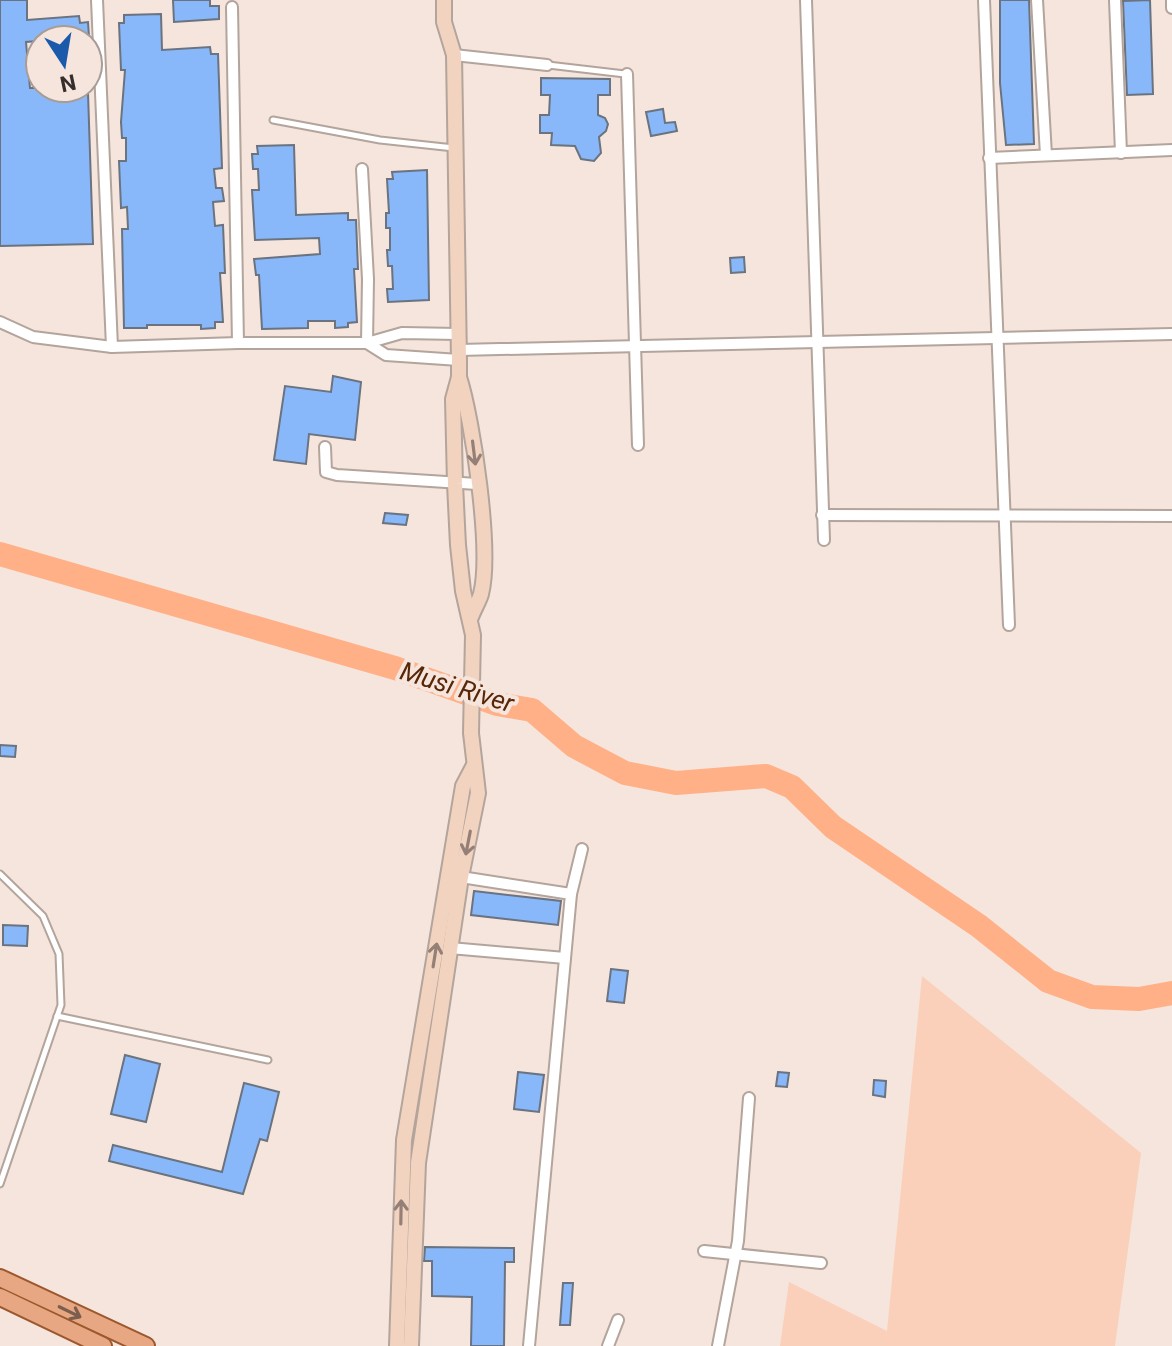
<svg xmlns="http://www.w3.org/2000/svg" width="1172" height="1346" font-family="Roboto,sans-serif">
  <rect width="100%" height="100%" fill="#f5e5dd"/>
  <path fill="#fad0ba" d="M922 976 1141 1153 1115 1346H780L789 1282 887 1331Z"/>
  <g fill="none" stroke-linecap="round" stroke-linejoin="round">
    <path stroke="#ffb086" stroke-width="24" d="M0 554 395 668 497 704 532 710 574 746 625 773 676 783 766 776 792 787 833 827 979 926 1048 981 1092 997 1139 999 1172 993"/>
  </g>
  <g fill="#88b8fa" stroke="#6a737f" stroke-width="2">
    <path d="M0 0H27V20L79 16 80 23 88 22 89 37 26 42 30 88H80V93H88L93 244 0 246Z"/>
    <path d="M173 0H210V6H219V19L174 22Z"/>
    <path d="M1000 0H1029L1034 144 1006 145 1000 83Z"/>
    <path d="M1150 0 1153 94 1127 95 1123 1Z"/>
    <path d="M161 14 162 50 210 47 211 54H218L222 168 214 169 216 188H222L224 201 213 202 215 226 223 225 225 273H220L223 322H215V328L201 329V325H147V328H124L122 229H128L127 207 121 208 119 161H126V138H122L121 122 125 70H121L119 23H124V15Z"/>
    <path d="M541 78 610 79V95H598V115L605 118 608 124 606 131 599 137 601 153 594 161 581 159 575 146 551 145 552 133H540V115H549L550 95H541Z"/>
    <path d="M663 109 665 123 675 122 677 131 651 136 646 112Z"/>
    <path d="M294 145 296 215 348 213V220H356L358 269H354L357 322 348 323V327L335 328V321H308V328L262 329 259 275H256L254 259 320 254 319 238 255 240 252 190H259L258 169H253L252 154H258L257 146Z"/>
    <path d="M427 170 429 300 388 302 387 289H393L392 266H388L387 250H390V228H386V213H389L387 179H393L392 172Z"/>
    <path d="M744 257 745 272 731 273 730 258Z"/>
    <path d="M333 376 361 382 355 440 309 434 306 464 274 460 285 386 331 392Z"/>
    <path d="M385 513 408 515 406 525 383 523Z"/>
    <path d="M0 745 16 746 15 757 0 756Z"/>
    <path d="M474 891 561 901 558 925 471 915Z"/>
    <path d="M3 925 28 926 27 946 3 945Z"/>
    <path d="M611 969 628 971 624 1003 607 1001Z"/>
    <path d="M125 1055 160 1064 146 1122 111 1114Z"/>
    <path d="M518 1072 544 1075 539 1112 514 1109Z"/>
    <path d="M778 1072 789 1073 787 1087 776 1086Z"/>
    <path d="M874 1080 886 1081 885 1097 873 1095Z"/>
    <path d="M244 1083 279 1092 267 1141 260 1139 243 1194 109 1161 113 1145 222 1172Z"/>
    <path d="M425 1247 514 1248V1262H505L504 1346H471L472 1297 432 1296V1261H424Z"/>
    <path d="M563 1283H573L570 1325H560Z"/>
  </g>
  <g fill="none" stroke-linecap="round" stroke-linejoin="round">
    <g stroke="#b3a49c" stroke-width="9">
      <g id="lane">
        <path d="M548 65 625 74"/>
        <path d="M273 120 380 140 454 148"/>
        <path d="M0 874 43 916 59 954 61 1005 0 1184"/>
        <path d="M57 1016 268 1060"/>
      </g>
    </g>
    <g stroke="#b3a49c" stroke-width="14">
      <g id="street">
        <path d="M97 0 112 347"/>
        <path d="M806 0 824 540"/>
        <path d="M984 0 1009 625"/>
        <path d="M1037 0 1046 155"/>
        <path d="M1115 0 1121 153"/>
        <path d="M1172 0V8"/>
        <path d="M232 7 238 343"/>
        <path d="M454 55 547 65"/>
        <path d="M627 74 638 445"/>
        <path d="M989 158 1172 150"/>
        <path d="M362 169 368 279 367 343"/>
        <path d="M0 322 33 337 112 347 238 343H367L402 333 458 334"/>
        <path d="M367 343 386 355 459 360"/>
        <path d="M459 350 1172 334"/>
        <path d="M325 447 326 472 337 475 477 484"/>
        <path d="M822 515 1172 516"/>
        <path d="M461 877 571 894 529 1346"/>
        <path d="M571 894 582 849"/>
        <path d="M450 948 565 958"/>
        <path d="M704 1251 821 1263"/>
        <path d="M608 1346 618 1320"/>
        <path d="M718 1346 738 1241 749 1098"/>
      </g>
    </g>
    <g stroke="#b3a49c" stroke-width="18">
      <g id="secondary">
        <path d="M459 377C473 421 492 551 481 594 479 601 474 609 471 617"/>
        <path d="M397 1346 404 1140 463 786 473 767"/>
        <path d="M411 1346 418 1163 461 877 478 793 471 733 473 635 463 591 458 545 455 484 453 399 459 377V360L454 55 444 22V0"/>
      </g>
    </g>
    <g stroke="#9d572d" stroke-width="20">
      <g id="primary">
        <path d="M0 1278 146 1346"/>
        <path d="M0 1297 103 1346"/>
      </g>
    </g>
    <use href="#lane" stroke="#fff" stroke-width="5"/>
    <use href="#street" stroke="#fff" stroke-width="10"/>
    <use href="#secondary" stroke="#f2d3c0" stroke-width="14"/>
    <use href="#primary" stroke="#e6a782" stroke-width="16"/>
  </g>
  <defs><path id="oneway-shaft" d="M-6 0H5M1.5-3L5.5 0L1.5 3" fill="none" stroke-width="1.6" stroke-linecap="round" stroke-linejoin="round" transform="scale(2)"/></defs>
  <g stroke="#948076">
    <use href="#oneway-shaft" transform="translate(474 453) rotate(83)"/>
    <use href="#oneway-shaft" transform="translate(468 843) rotate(101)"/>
    <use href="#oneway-shaft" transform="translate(435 955) rotate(-81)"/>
    <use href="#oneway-shaft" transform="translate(401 1212) rotate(-89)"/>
  </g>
  <use stroke="#7c5e4e" href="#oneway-shaft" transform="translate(70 1312) rotate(26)"/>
  <g text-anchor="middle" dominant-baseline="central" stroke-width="8" stroke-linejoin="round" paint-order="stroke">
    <g font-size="26" font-style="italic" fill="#572707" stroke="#f5e5dd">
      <text transform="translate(457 687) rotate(17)">Musi River</text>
    </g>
  </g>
  <g transform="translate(64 64) rotate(168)"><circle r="38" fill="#f5e5dd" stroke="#a89c96" stroke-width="2"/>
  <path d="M0-6L14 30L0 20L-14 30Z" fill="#1b5aaa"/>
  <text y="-12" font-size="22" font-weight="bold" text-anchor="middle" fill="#352e2b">N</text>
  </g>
</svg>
